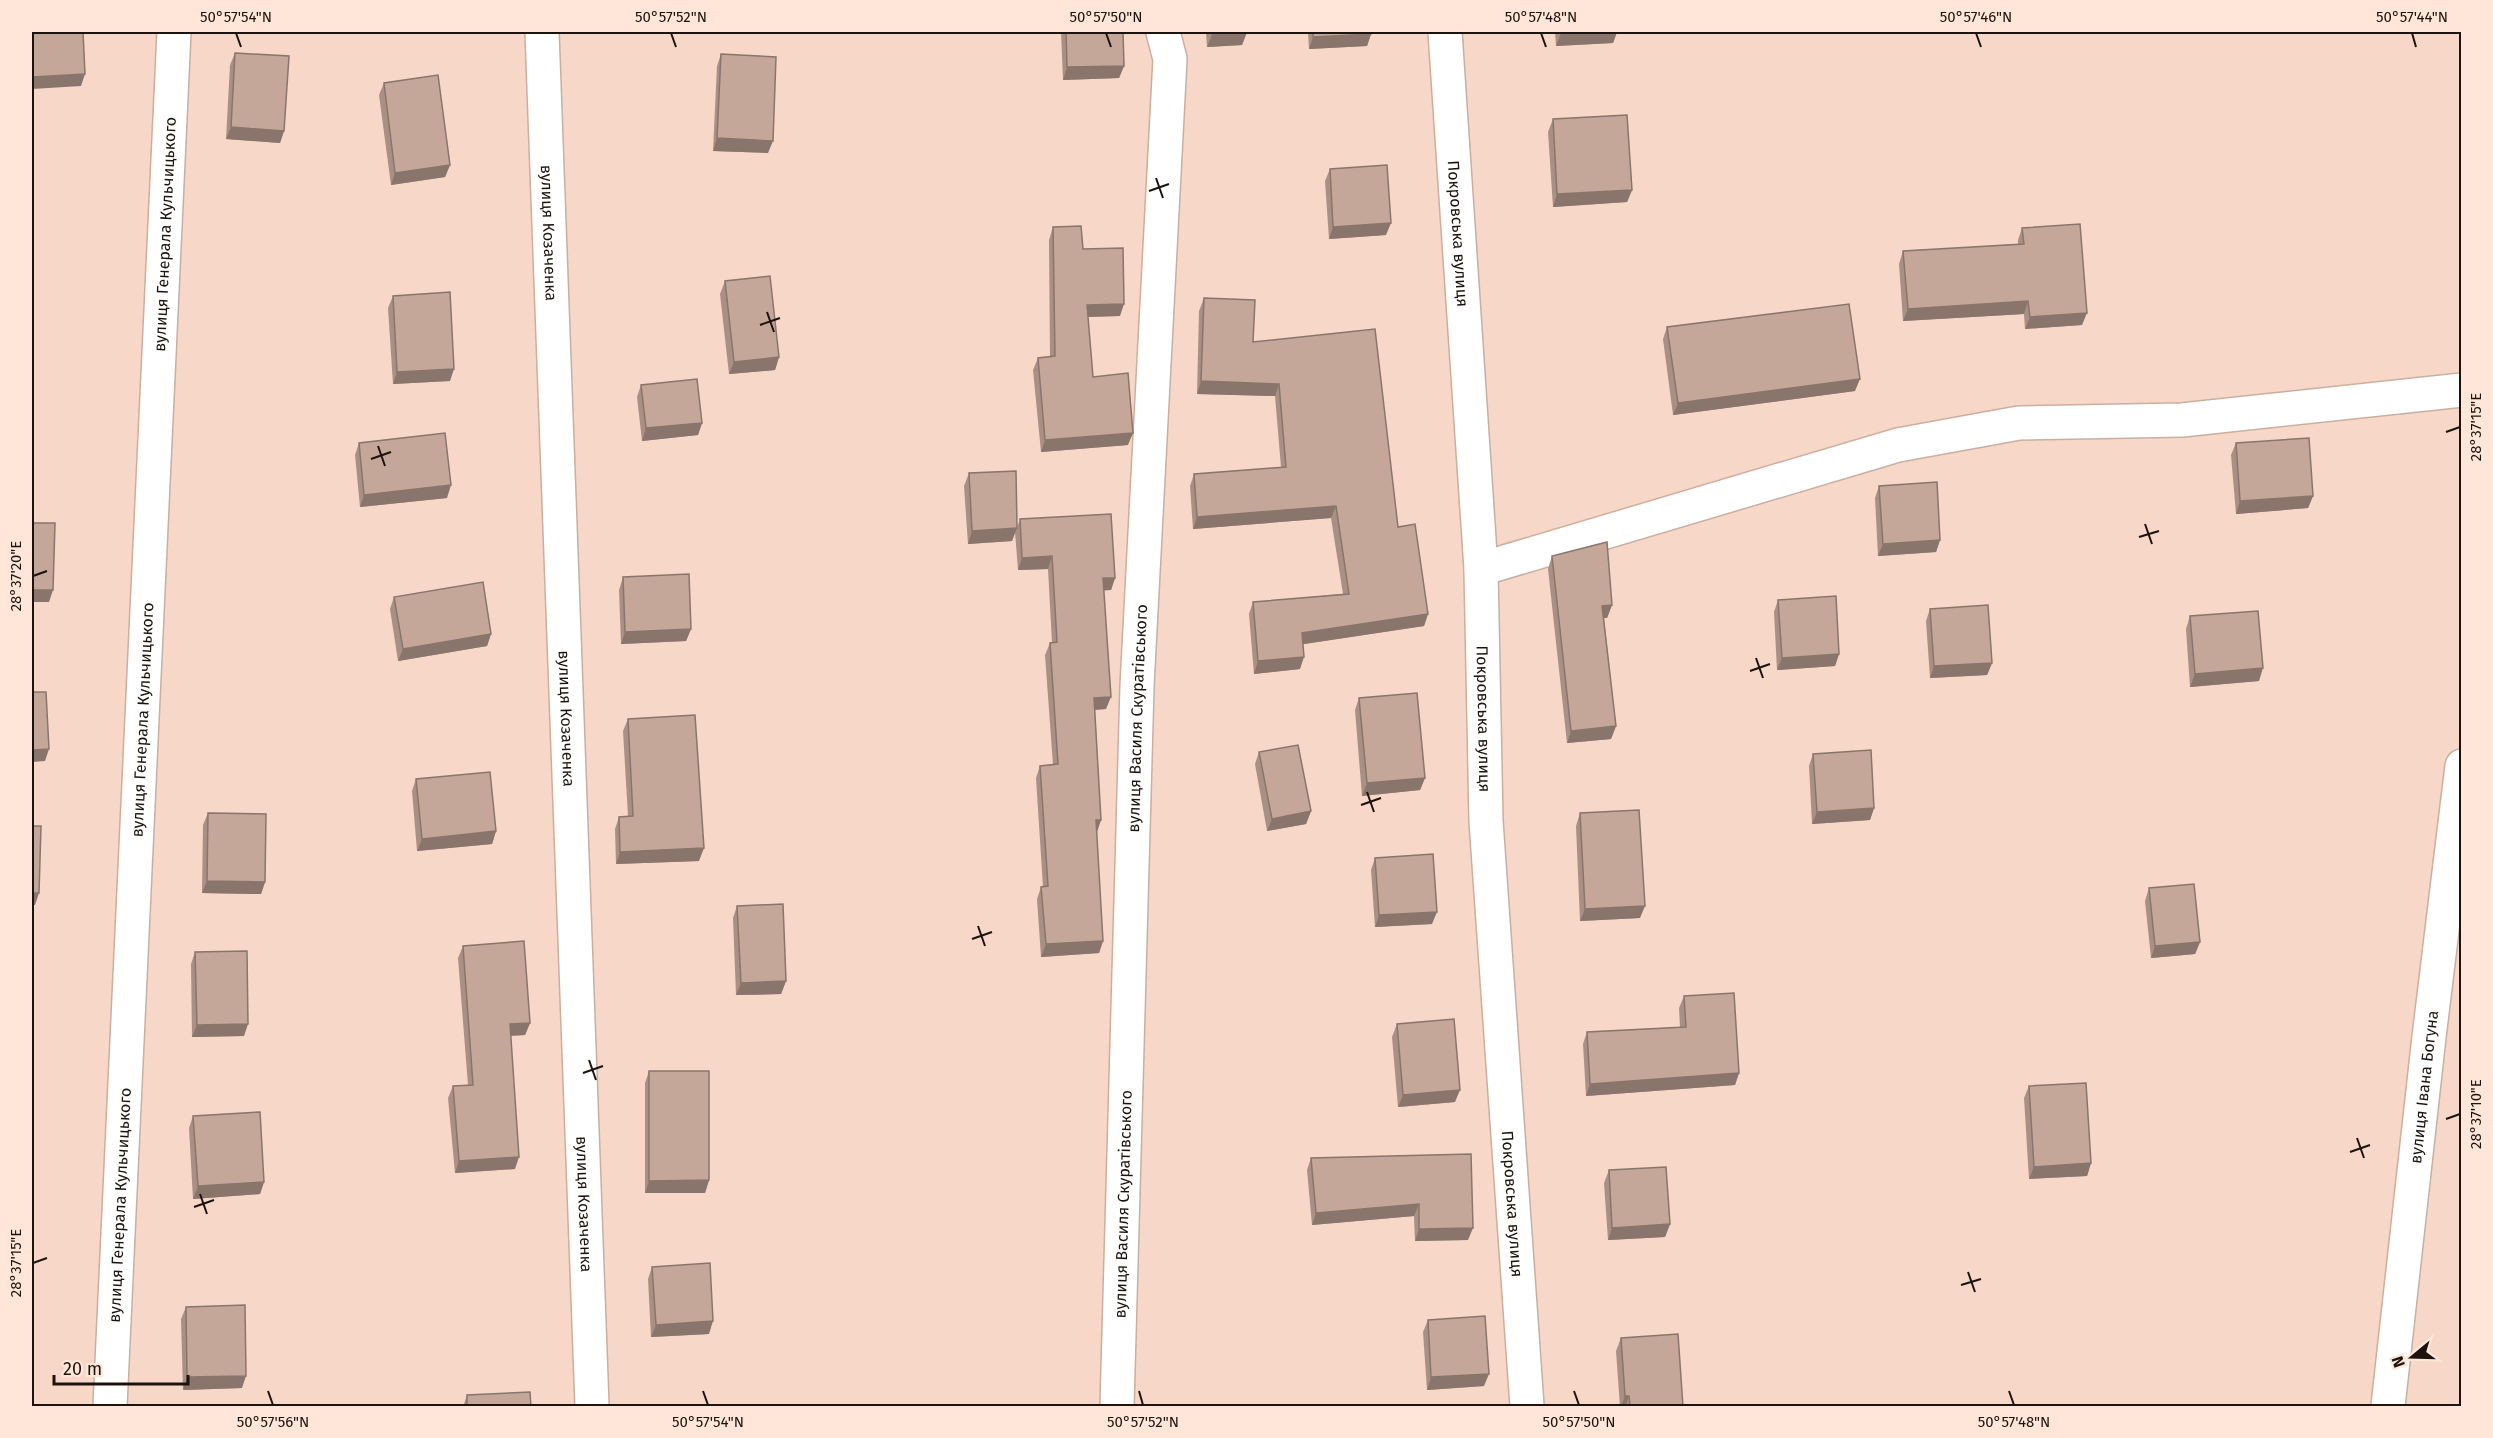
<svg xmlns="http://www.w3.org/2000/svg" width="2493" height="1438" font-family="'Fira Sans',sans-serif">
  <rect width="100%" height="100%" fill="#f6d7c8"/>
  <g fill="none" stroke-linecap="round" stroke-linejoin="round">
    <g stroke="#ccaea0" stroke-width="36">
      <g id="minor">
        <path id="s1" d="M542 32 592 1406"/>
        <path id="s2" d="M1445 32 1481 569 1486 821 1527 1406"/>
        <path d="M1481 569 1898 445 2019 423 2182 420 2462 390"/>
        <path id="s3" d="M110 1406 174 32"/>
        <path id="s4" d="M1117 1406 1137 686 1170 59 1163 32"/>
        <path id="s5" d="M2388 1406 2429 1037 2462 766"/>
      </g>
    </g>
    <use href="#minor" stroke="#fff" stroke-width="33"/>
  </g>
  <g fill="#a99084">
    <path d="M1061 32H1123L1124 66 1119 78 1063 80Z"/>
    <path d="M1206 32H1247L1242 45 1207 47Z"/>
    <path d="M1308 32H1371V34L1367 46 1309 49Z"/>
    <path d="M1555 32H1617L1613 43 1556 46Z"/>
    <path d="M235 53 284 131 280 143 226 139 230 65Z"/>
    <path d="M721 54 768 153 713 151 717 66Z"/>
    <path d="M384 83 450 165 445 177 391 185 379 95Z"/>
    <path d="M1553 119 1632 190 1627 202 1553 207 1548 132Z"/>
    <path d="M1330 169 1386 235 1329 239 1325 181Z"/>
    <path d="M1053 227 1083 249 1120 316 1088 317 1093 377 1128 445 1041 452 1033 370 1038 358 1050 357 1049 240Z"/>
    <path d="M2022 228 2082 325 2025 329 2024 314 1903 321 1899 264 1903 251 2018 244V240Z"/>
    <path d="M725 281 779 357 775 370 729 374 720 294Z"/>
    <path d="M393 296 450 381 393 384 388 308Z"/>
    <path d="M1204 298 1253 342 1398 527 1428 614 1424 626 1303 644 1300 669 1254 674 1249 614 1253 602 1343 594 1331 518 1193 529 1190 486 1194 474 1281 467 1275 396 1197 394 1199 311Z"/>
    <path d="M1667 327 1855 391 1673 415 1663 339Z"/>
    <path d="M641 385 702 423 698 435 642 441 637 397Z"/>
    <path d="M359 443 447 498 360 507 355 455Z"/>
    <path d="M2236 443 2313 496 2308 508 2236 514 2231 455Z"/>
    <path d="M969 473 1017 528 1020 519 1115 578 1111 590H1104L1106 709 1095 710 1101 820 1096 832 1103 941 1099 953 1041 957 1037 899 1041 887H1043L1036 778 1040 766 1053 765 1045 655 1050 643H1052L1048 569 1018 570 1015 532 1012 541 968 544 964 486Z"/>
    <path d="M1879 486 1940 540 1936 552 1878 556 1875 498Z"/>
    <path d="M1552 556 1612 605 1607 618H1604L1616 726 1611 739 1567 743 1548 569Z"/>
    <path d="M623 577 691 629 686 641 621 644 619 590Z"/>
    <path d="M394 597 491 634 487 646 398 661 390 609Z"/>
    <path d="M1778 600 1839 654 1835 666 1777 670 1774 612Z"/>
    <path d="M1930 609 1992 663 1987 675 1930 678 1926 621Z"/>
    <path d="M2190 616 2259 681 2190 687 2186 629Z"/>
    <path d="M1359 698 1425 778 1420 790 1362 796 1355 710Z"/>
    <path d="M628 719 699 861 616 864 615 829 619 817 628 816 623 731Z"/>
    <path d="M1259 752 1311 811 1306 824 1267 831 1255 764Z"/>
    <path d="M1813 754 1874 808 1870 820 1812 824 1809 766Z"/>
    <path d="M416 779 496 831 492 844 417 851 412 791Z"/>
    <path d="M208 813 265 882 261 894 202 893 203 825Z"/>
    <path d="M1580 813 1640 918 1580 921 1576 826Z"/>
    <path d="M1375 858 1432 924 1375 927 1371 870Z"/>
    <path d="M2149 888 2200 942 2195 954 2151 958 2145 901Z"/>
    <path d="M737 906 786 981 781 994 736 995 733 918Z"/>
    <path d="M463 946 530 1023 525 1035 511 1036 515 1169 455 1173 448 1098 453 1086 468 1085 458 958Z"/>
    <path d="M195 952 244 1036 192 1037 191 964Z"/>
    <path d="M1684 996 1739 1073 1735 1085 1586 1096 1583 1044 1587 1032 1680 1027 1679 1008Z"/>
    <path d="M1397 1024 1455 1102 1398 1107 1392 1037Z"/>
    <path d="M649 1071 709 1180 705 1193H645V1083Z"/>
    <path d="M2029 1086 2091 1163 2087 1176 2029 1179 2024 1098Z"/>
    <path d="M193 1116 264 1182 260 1194 193 1199 189 1128Z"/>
    <path d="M1471 1154 1468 1240 1415 1241 1414 1216 1312 1225 1307 1170 1311 1158Z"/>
    <path d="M1609 1170 1670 1224 1665 1237 1608 1240 1604 1183Z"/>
    <path d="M652 1267 709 1334 651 1337 648 1279Z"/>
    <path d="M186 1307 242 1388 183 1390 181 1319Z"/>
    <path d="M1428 1320 1484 1386 1427 1390 1423 1332Z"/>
    <path d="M1621 1338 1683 1407H1620L1616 1351Z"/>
    <path d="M467 1395 531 1407H463Z"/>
  </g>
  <g fill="#89756b">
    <path d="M1247 32 1242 45 1207 47 1212 35Z"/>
    <path d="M1596 32H1617L1613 43 1556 46 1561 33Z"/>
    <path d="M1371 34 1367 46 1309 49 1313 37Z"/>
    <path d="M1124 66 1119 78 1063 80 1067 67Z"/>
    <path d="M85 74 81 86 32 89V77Z"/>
    <path d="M231 127 284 131 280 143 226 139Z"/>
    <path d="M717 138 773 141 768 153 713 151Z"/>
    <path d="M450 165 445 177 391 185 395 173Z"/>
    <path d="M1632 190 1627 202 1553 207 1557 194Z"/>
    <path d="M1391 223 1386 235 1329 239 1333 227Z"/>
    <path d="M2028 301 2024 314 1903 321 1908 309Z"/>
    <path d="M1124 304 1120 316 1083 317 1087 305Z"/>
    <path d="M2087 313 2082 325 2025 329 2030 317Z"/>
    <path d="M779 357 775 370 729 374 734 362Z"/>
    <path d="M454 369 450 381 393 384 397 372Z"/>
    <path d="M1860 379 1855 391 1673 415 1678 403Z"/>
    <path d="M1201 381 1279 384 1275 396 1197 394Z"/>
    <path d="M702 423 698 435 642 441 646 428Z"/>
    <path d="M1133 433 1128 445 1041 452 1045 440Z"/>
    <path d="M451 485 447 498 360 507 364 495Z"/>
    <path d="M2313 496 2308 508 2236 514 2240 501Z"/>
    <path d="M1336 506 1331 518 1193 529 1197 517Z"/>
    <path d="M1017 528 1012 541 968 544 972 531Z"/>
    <path d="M1940 540 1936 552 1878 556 1883 544Z"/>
    <path d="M1052 556 1048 569 1018 570 1022 558Z"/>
    <path d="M1103 578H1115L1111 590 1099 591Z"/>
    <path d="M32 590H53L49 602H32Z"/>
    <path d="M1612 605 1607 618H1598L1602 606Z"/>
    <path d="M1428 614 1424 626 1298 645 1302 633Z"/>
    <path d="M691 629 686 641 621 644 625 632Z"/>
    <path d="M491 634 487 646 398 661 403 649Z"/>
    <path d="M1839 654 1835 666 1777 670 1782 658Z"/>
    <path d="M1304 657 1300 669 1254 674 1258 661Z"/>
    <path d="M1992 663 1987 675 1930 678 1934 666Z"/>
    <path d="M2263 668 2259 681 2190 687 2195 674Z"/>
    <path d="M1111 697 1106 709 1090 710 1094 698Z"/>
    <path d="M1616 726 1611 739 1567 743 1571 731Z"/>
    <path d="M49 749 45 761 32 762V750Z"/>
    <path d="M1425 778 1420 790 1362 796 1367 783Z"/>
    <path d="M1874 808 1870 820 1812 824 1817 812Z"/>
    <path d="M1311 811 1306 824 1267 831 1272 819Z"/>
    <path d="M1096 820H1101L1097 832H1091Z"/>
    <path d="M496 831 492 844 417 851 422 839Z"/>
    <path d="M704 848 699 861 616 864 620 852Z"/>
    <path d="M207 881 265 882 261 894 202 893Z"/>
    <path d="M32 893H39L35 905H32Z"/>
    <path d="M1645 906 1640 918 1580 921 1585 909Z"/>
    <path d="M1437 912 1432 924 1375 927 1379 915Z"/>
    <path d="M1103 941 1099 953 1041 957 1046 944Z"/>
    <path d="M2200 942 2195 954 2151 958 2155 946Z"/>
    <path d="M786 981 781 994 736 995 741 983Z"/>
    <path d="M530 1023 525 1035 505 1036 510 1024Z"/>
    <path d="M248 1024 244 1036 192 1037 197 1025Z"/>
    <path d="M1739 1073 1735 1085 1586 1096 1590 1084Z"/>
    <path d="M1460 1090 1455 1102 1398 1107 1403 1095Z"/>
    <path d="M519 1157 515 1169 455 1173 459 1161Z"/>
    <path d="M2091 1163 2087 1176 2029 1179 2034 1167Z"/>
    <path d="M709 1180 705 1193H645L649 1181Z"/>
    <path d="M264 1182 260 1194 193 1199 198 1186Z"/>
    <path d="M1419 1204 1414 1216 1312 1225 1316 1213Z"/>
    <path d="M1670 1224 1665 1237 1608 1240 1612 1228Z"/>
    <path d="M1473 1228 1468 1240 1415 1241 1419 1229Z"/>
    <path d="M713 1321 709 1334 651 1337 656 1325Z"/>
    <path d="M1489 1374 1484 1386 1427 1390 1431 1377Z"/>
    <path d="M246 1376 242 1388 183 1390 187 1377Z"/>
    <path d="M1625 1396H1629L1625 1407H1621Z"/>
  </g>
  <g fill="#c4a799" stroke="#89756b" stroke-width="1.5">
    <path d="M32 32H83L85 74 32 77Z"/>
    <path d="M1066 32H1123L1124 66 1067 67Z"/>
    <path d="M1212 32H1247L1212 35Z"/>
    <path d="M1313 32H1371V34L1313 37Z"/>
    <path d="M1560 32H1596L1561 33Z"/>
    <path d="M235 53 289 56 284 131 231 127Z"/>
    <path d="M721 54 776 57 773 141 717 138Z"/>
    <path d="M438 75 450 165 395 173 384 83Z"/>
    <path d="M1627 115 1632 190 1557 194 1553 119Z"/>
    <path d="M1387 165 1391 223 1333 227 1330 169Z"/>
    <path d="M2080 224 2087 313 2030 317 2028 301 1908 309 1903 251 2024 244 2022 228Z"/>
    <path d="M1081 226 1083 249 1123 248 1124 304 1087 305 1093 377 1128 373 1133 433 1045 440 1038 358 1055 356 1053 227Z"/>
    <path d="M770 276 779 357 734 362 725 281Z"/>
    <path d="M450 292 454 369 397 372 393 296Z"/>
    <path d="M1204 298 1255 300 1253 342 1375 329 1398 527 1415 524 1428 614 1302 633 1304 657 1258 661 1253 602 1349 594 1336 506 1197 517 1194 474 1286 467 1279 384 1201 381Z"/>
    <path d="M1849 304 1860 379 1678 403 1667 327Z"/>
    <path d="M697 379 702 423 646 428 641 385Z"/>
    <path d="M445 433 451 485 364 495 359 443Z"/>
    <path d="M2309 438 2313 496 2240 501 2236 443Z"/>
    <path d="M1016 471 1017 528 972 531 969 473Z"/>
    <path d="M1937 482 1940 540 1883 544 1879 486Z"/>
    <path d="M1111 514 1115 578H1103L1111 697 1094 698 1101 820H1096L1103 941 1046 944 1041 887 1048 886 1040 766 1058 764 1050 643 1057 642 1052 556 1022 558 1020 519Z"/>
    <path d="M32 523H55L53 590H32Z"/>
    <path d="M1607 542 1612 605 1602 606 1616 726 1571 731 1552 556Z"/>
    <path d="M689 574 691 629 625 632 623 577Z"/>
    <path d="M483 582 491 634 403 649 394 597Z"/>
    <path d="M1836 596 1839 654 1782 658 1778 600Z"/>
    <path d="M1988 605 1992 663 1934 666 1930 609Z"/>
    <path d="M2258 611 2263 668 2195 674 2190 616Z"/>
    <path d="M32 692H46L49 749 32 750Z"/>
    <path d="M1417 693 1425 778 1367 783 1359 698Z"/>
    <path d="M695 715 704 848 620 852 619 817 633 816 628 719Z"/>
    <path d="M1298 745 1311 811 1272 819 1259 752Z"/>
    <path d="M1871 750 1874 808 1817 812 1813 754Z"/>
    <path d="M490 772 496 831 422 839 416 779Z"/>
    <path d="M1639 810 1645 906 1585 909 1580 813Z"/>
    <path d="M208 813 266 814 265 882 207 881Z"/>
    <path d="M32 826H41L39 893H32Z"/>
    <path d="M1433 854 1437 912 1379 915 1375 858Z"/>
    <path d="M2194 884 2200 942 2155 946 2149 888Z"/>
    <path d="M783 904 786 981 741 983 737 906Z"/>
    <path d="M524 941 530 1023 510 1024 519 1157 459 1161 453 1086 473 1085 463 946Z"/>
    <path d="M247 951 248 1024 197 1025 195 952Z"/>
    <path d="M1734 993 1739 1073 1590 1084 1587 1032 1686 1027 1684 996Z"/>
    <path d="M1454 1019 1460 1090 1403 1095 1397 1024Z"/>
    <path d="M649 1071H709V1180L649 1181Z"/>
    <path d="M2086 1083 2091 1163 2034 1167 2029 1086Z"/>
    <path d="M260 1112 264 1182 198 1186 193 1116Z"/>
    <path d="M1471 1154 1473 1228 1419 1229V1204L1316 1213 1311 1158Z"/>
    <path d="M1666 1167 1670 1224 1612 1228 1609 1170Z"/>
    <path d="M710 1263 713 1321 656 1325 652 1267Z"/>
    <path d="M245 1305 246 1376 187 1377 186 1307Z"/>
    <path d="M1485 1316 1489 1374 1431 1377 1428 1320Z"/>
    <path d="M1678 1334 1683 1407H1630L1629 1396H1625L1621 1338Z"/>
    <path d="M530 1392 531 1407H467V1395Z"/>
  </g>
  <path fill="none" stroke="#1d130e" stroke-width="2" d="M236 33 241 47M671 33 676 47M1106 33 1111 47M1541 33 1546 47M1976 33 1981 47M2412 33 2416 47M1156 178 1163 198M1149 191 1169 184M767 312 774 332M760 325 780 318M2446 432 2460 427M378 446 385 466M371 459 391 452M2145 524 2152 544M2139 537 2159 531M33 576 47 571M1756 658 1763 678M1750 671 1770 664M1367 792 1374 812M1361 805 1381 798M978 926 985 946M972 939 992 932M589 1060 596 1080M583 1073 603 1066M2446 1119 2460 1114M2357 1138 2364 1158M2350 1152 2370 1145M200 1194 207 1214M194 1207 214 1200M33 1263 47 1258M1968 1272 1975 1292M1961 1285 1981 1279M268 1391 273 1405M703 1391 708 1405M1139 1391 1143 1405M1574 1391 1579 1405M2009 1391 2014 1405"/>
  <g text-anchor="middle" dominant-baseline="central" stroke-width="4.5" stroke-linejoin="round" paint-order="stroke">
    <g font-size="16" fill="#1d130e" stroke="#ffe6d9">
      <text stroke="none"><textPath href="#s1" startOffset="201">вулиця Козаченка</textPath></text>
      <text stroke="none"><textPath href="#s3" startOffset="1173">вулиця Генерала Кульчицького</textPath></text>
      <text stroke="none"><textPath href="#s2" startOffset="202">Покровська вулиця</textPath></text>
      <text stroke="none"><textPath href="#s4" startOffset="688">вулиця Василя Скуратівського</textPath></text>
      <text stroke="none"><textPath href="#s3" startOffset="687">вулиця Генерала Кульчицького</textPath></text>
      <text stroke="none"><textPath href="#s1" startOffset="687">вулиця Козаченка</textPath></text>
      <text stroke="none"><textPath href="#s2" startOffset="688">Покровська вулиця</textPath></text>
      <text stroke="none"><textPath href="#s5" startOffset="321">вулиця Івана Богуна</textPath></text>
      <text stroke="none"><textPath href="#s3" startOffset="201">вулиця Генерала Кульчицького</textPath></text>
      <text stroke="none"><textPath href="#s4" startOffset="202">вулиця Василя Скуратівського</textPath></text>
      <text stroke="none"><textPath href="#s2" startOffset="1174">Покровська вулиця</textPath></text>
      <text stroke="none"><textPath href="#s1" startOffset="1173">вулиця Козаченка</textPath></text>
    </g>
  </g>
  <rect width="2493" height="1438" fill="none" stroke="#ffe6d9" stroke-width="66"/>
  <g transform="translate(2412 1357) rotate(251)" stroke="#ffe6d9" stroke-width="4.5" paint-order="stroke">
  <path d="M0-4.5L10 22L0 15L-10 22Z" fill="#1d130e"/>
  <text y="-9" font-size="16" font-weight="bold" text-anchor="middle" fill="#1d130e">N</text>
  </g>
  <path d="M54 1375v9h134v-9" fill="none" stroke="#1d130e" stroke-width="3"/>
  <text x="63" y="1375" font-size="18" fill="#1d130e" stroke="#ffe6d9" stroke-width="4.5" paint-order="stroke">20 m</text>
  <rect x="33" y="33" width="2427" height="1372" fill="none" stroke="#1d130e" stroke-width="2"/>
  <g font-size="15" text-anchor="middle" fill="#1d130e">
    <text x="236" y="22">50°57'54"N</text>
    <text x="671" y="22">50°57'52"N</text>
    <text x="1106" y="22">50°57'50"N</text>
    <text x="1541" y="22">50°57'48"N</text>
    <text x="1976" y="22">50°57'46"N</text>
    <text x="2412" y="22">50°57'44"N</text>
    <text transform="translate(2476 427) rotate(-90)" y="5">28°37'15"E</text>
    <text transform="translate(16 576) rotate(-90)" y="5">28°37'20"E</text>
    <text transform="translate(2476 1114) rotate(-90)" y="5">28°37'10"E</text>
    <text transform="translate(16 1263) rotate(-90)" y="5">28°37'15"E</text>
    <text x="273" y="1427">50°57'56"N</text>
    <text x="708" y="1427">50°57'54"N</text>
    <text x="1143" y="1427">50°57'52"N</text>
    <text x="1579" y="1427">50°57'50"N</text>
    <text x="2014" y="1427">50°57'48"N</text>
  </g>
</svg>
